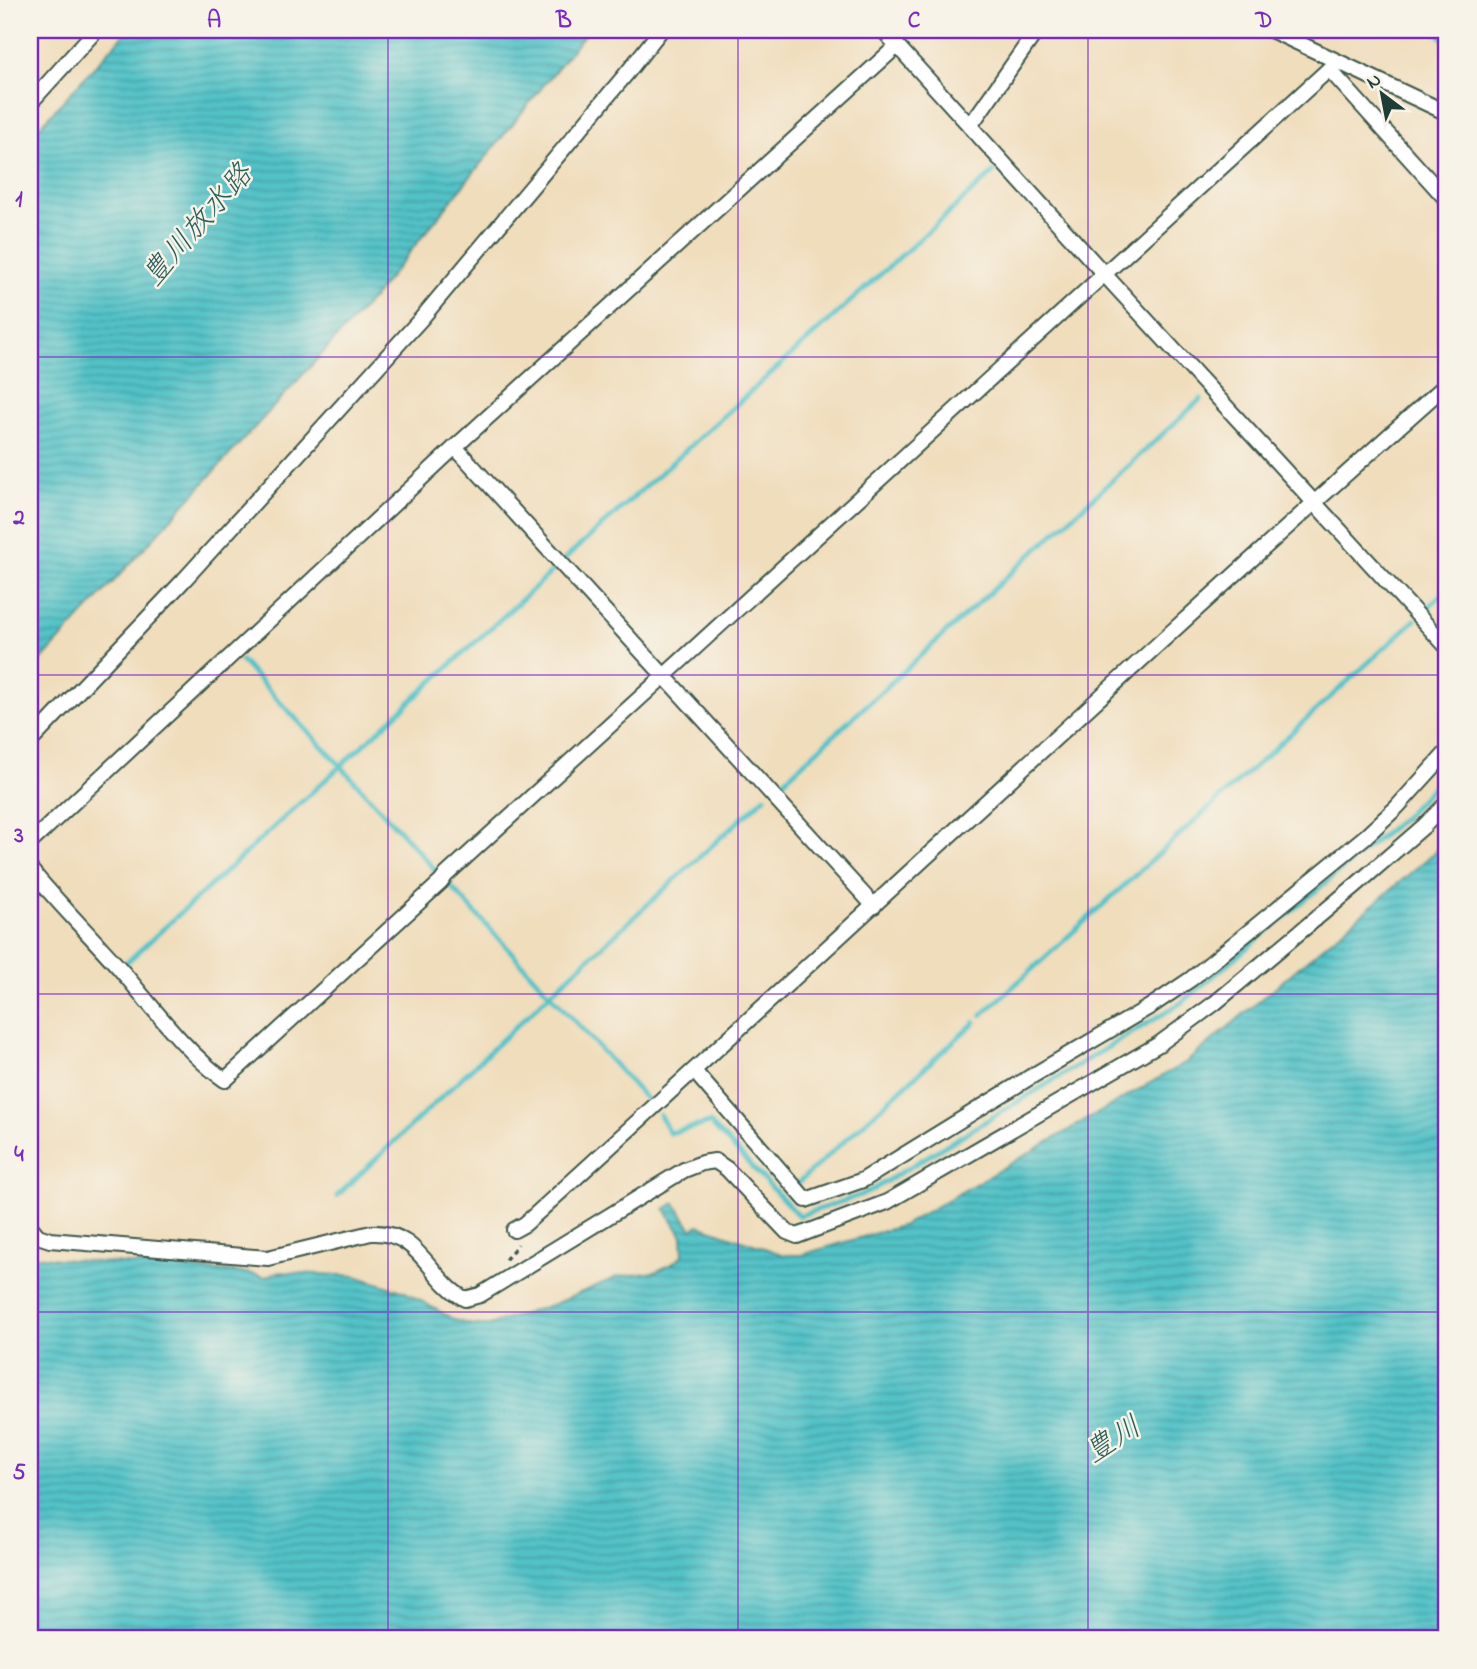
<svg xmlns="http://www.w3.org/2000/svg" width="1477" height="1669" font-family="'Indie Flower','Klee One',sans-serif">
  <defs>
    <pattern id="water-rules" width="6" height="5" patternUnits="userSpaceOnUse" patternTransform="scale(1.75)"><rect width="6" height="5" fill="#53c2c8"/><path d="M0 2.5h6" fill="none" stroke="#449fa3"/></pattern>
  </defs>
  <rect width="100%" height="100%" fill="#f7f3e8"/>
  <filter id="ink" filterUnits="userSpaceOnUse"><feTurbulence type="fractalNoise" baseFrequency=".0143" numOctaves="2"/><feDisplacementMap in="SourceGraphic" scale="14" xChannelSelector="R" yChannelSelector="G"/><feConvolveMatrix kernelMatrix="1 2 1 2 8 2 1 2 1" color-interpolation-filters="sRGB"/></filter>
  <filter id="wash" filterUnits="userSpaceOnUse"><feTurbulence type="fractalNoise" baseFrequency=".00686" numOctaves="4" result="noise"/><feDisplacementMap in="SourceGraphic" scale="28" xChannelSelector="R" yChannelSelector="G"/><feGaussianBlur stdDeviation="1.57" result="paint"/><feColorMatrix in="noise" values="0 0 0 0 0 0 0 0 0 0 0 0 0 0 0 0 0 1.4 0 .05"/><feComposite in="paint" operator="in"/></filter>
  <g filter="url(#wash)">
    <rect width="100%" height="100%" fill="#f0ddbc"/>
    <g fill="url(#water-rules)" stroke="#39807e" stroke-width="2">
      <path d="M128 30H588L373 298 30 673V137Z"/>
      <path d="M1447 840V1639H30V1255L58 1259 246 1273 265 1277 279 1272 356 1276 405 1292 455 1320 473 1325H489L554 1304 617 1277 655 1272 672 1264 683 1255 682 1236 665 1209 675 1203 692 1229 699 1225 784 1255H801L904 1225 1188 1061 1427 859Z"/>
    </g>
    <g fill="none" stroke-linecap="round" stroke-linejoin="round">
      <g stroke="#53c2c8" stroke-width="5">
        <path d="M1435 30 1447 43"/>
        <path d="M565 559 994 172"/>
        <path d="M1423 612 1447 590"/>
        <path d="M241 661 340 765 437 872"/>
        <path d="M776 788 1201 399"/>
        <path d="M448 883 647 1100"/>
        <path d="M125 964 557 567"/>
        <path d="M982 1015 1415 620"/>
        <path d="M660 1115 669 1133 710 1123 799 1216 867 1193 1181 1003 1403 818 1447 772"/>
        <path d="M798 1183 975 1022"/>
        <path d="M337 1196 550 994 765 797"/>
      </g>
    </g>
  </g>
  <g filter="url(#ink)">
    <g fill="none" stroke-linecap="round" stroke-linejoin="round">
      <g stroke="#3e5548" stroke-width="18">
        <g id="minor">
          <path d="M883 30 1105 275 1447 647"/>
          <path d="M1271 30 1447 113"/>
          <path d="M1334 65 1329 69 1447 200"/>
          <path d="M30 103 96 30"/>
          <path d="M970 126 1037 30"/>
          <path d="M455 447 874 906"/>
          <path d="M30 742 183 581 421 319 627 73 661 30"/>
          <path d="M30 843 455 447 897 46"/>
          <path d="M30 869C59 904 91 936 121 970 151 1005 187 1054 225 1080L441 882 446 875 1329 69"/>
          <path d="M694 1071 806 1200 863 1180 1032 1076 1151 1006 1191 979 1366 836 1397 807 1447 752"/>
          <path d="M30 1226 38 1236 50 1240 268 1258 371 1233C420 1230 429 1280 465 1299L480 1295 684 1170 702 1163 715 1161 727 1169 787 1232 797 1236 887 1202 1159 1044 1215 1003 1356 885 1424 826 1447 803"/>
          <path d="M514 1230 525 1224C833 945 1136 660 1447 384"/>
        </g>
      </g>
      <path stroke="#3e5548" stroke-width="3.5" stroke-dasharray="5 5" stroke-linecap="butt" d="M505 1260 518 1244"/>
      <use href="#minor" stroke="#fff" stroke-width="14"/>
    </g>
  </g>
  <path fill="none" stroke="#7b2cbf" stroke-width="2" stroke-opacity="0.55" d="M388 30V1639M738 30V1639M1088 30V1639M30 357H1447M30 675H1447M30 994H1447M30 1312H1447"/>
  <g text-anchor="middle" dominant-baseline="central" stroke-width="5" stroke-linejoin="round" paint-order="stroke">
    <g font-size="30" font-style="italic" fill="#2c5e59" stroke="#f7f3e8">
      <text transform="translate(199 226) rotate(-49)">豊川放水路</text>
      <text transform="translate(1114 1441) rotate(-32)">豊川</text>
    </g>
  </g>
  <rect width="1477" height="1669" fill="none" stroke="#f7f3e8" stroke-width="77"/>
  <g transform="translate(1382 94) rotate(328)" stroke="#f7f3e8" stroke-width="5" paint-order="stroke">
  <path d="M0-5L12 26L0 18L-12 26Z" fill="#1f3d34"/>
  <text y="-10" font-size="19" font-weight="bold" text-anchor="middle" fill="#1f3d34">N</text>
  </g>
  <rect x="38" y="38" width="1400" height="1592" fill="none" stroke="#7b2cbf" stroke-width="2.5"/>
  <g font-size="23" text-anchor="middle" font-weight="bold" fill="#7b2cbf">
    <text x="214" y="27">A</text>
    <text x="564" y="27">B</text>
    <text x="914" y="27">C</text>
    <text x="1264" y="27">D</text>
    <text x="19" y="206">1</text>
    <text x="19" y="524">2</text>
    <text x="19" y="842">3</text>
    <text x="19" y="1161">4</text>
    <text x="19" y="1479">5</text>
  </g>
</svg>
